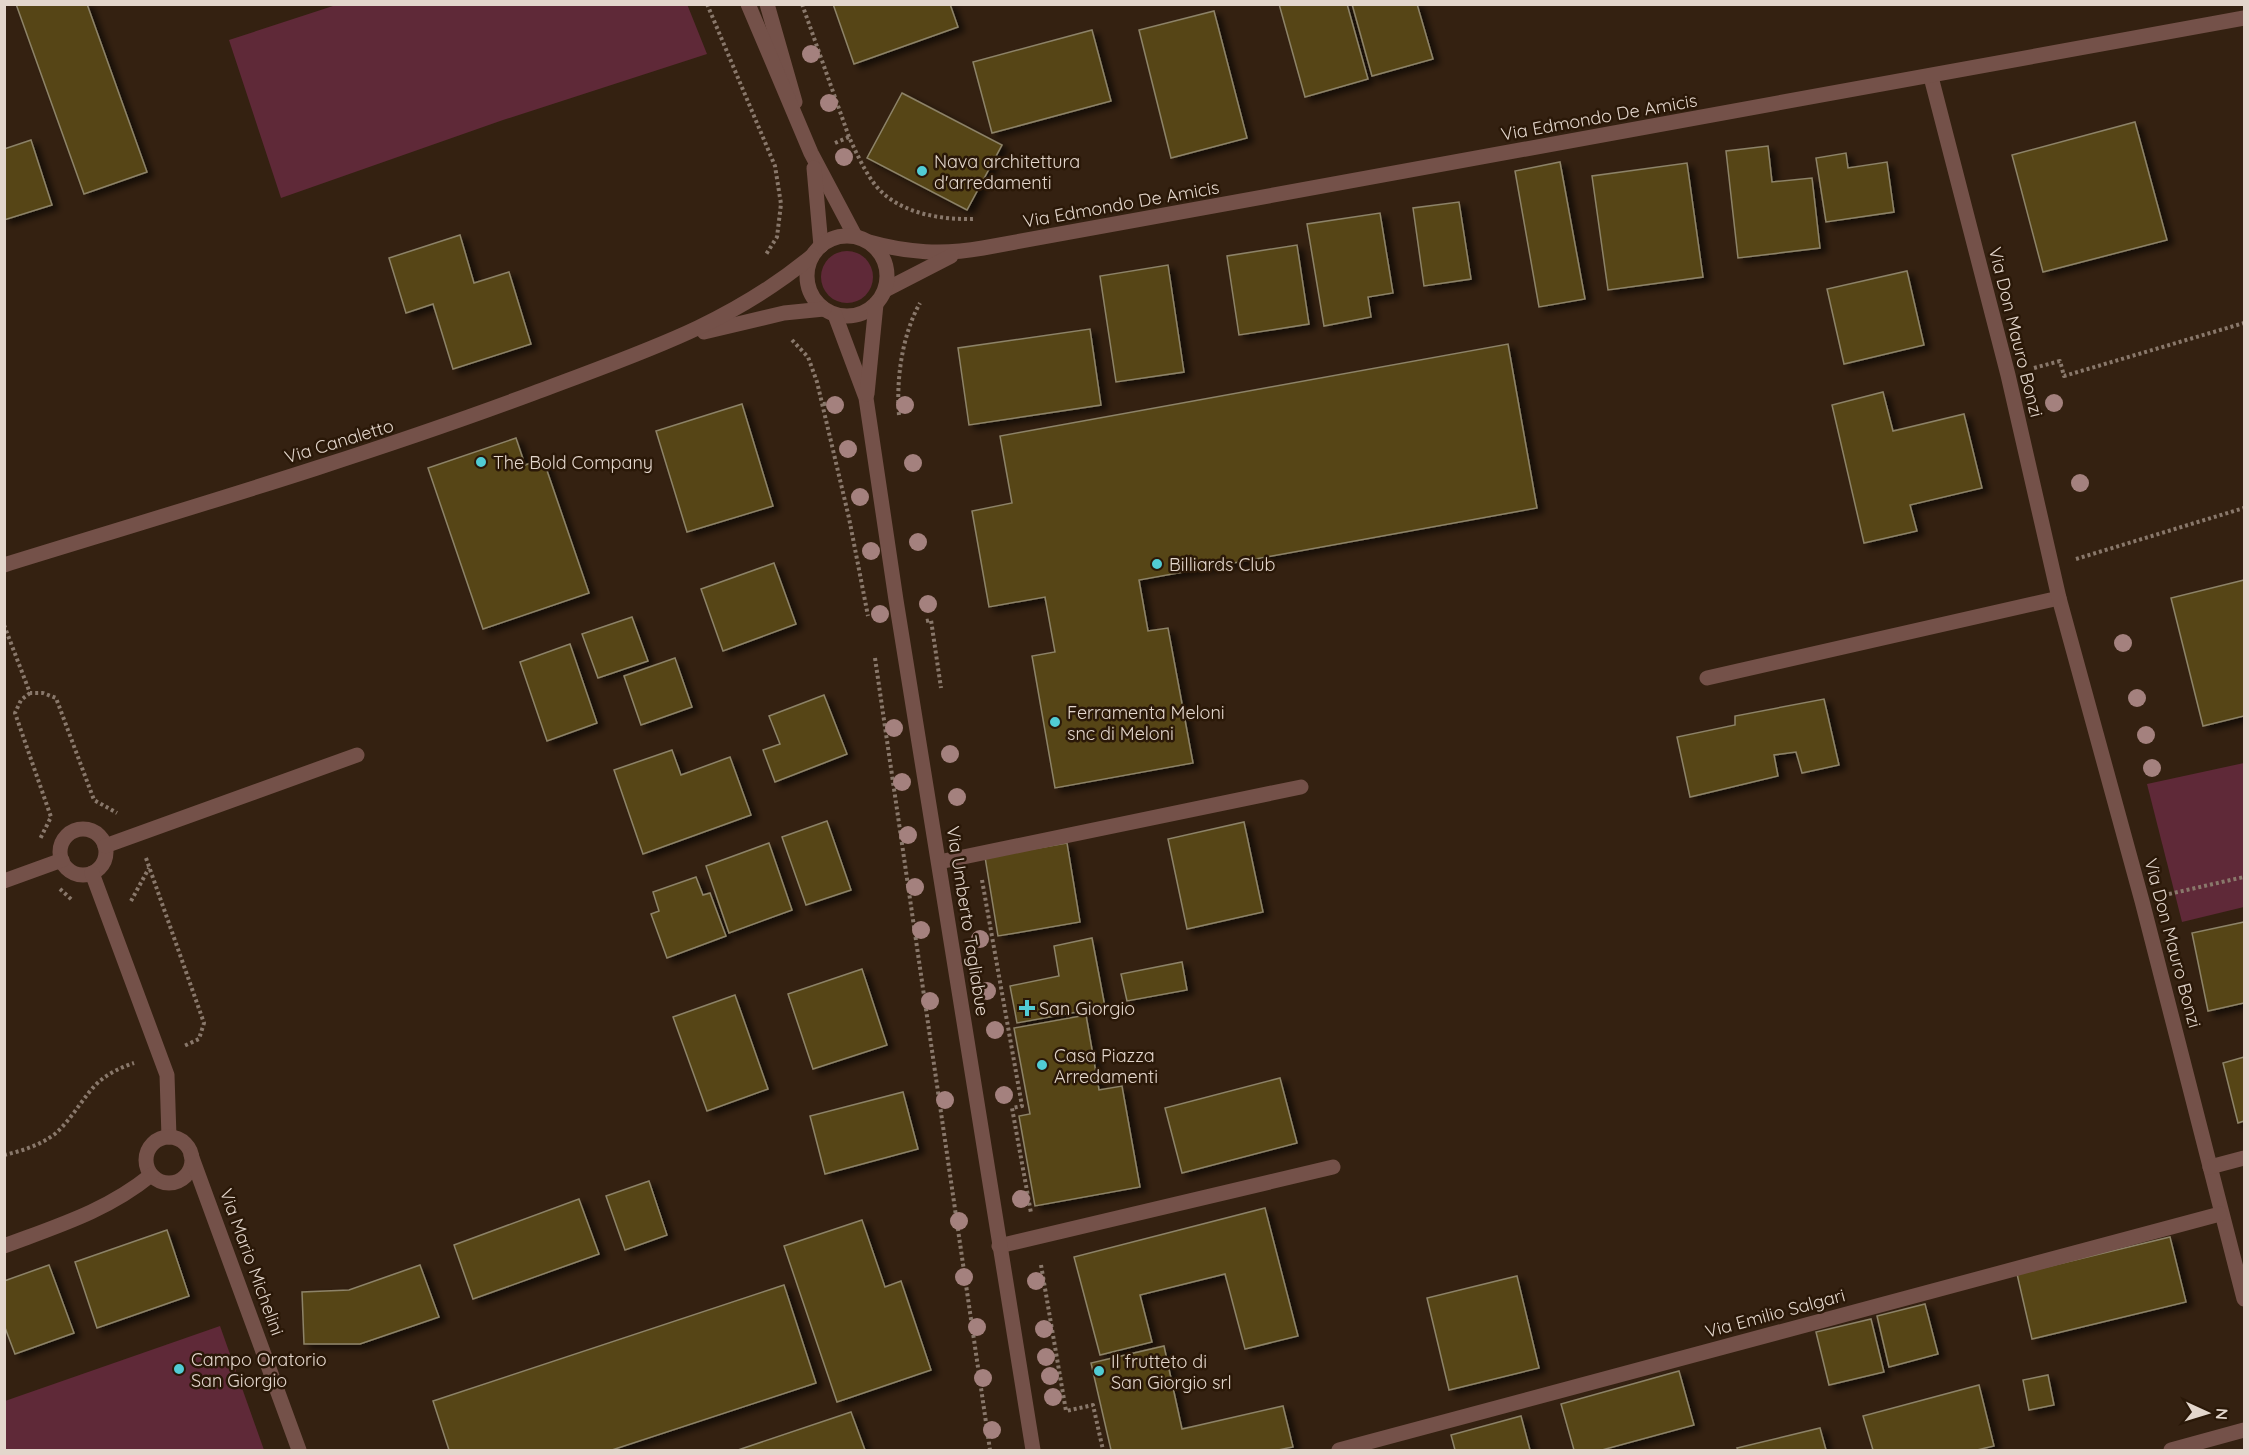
<svg xmlns="http://www.w3.org/2000/svg" width="2249" height="1455" font-family="Quicksand,sans-serif">
  <defs>
    <filter id="shadow"><feDropShadow dx="6" dy="4" stdDeviation="3" flood-color="#0009"/></filter>
  </defs>
  <rect width="100%" height="100%" fill="#342111"/>
  <g fill="#5f2938">
    <path d="M687 4 707 54 503 120 281 198 229 40 336 5Z"/>
    <circle cx="847" cy="277" r="26"/>
    <path d="M2244 763V907L2182 922 2147 784Z"/>
    <path d="M220 1326 264 1450H5V1401Z"/>
  </g>
  <g fill="#564518" stroke="#8d8368" stroke-width="1.5" filter="url(#shadow)">
    <path d="M16 4H87L147 172 84 194Z"/>
    <path d="M833 4H950L958 27 854 64Z"/>
    <path d="M1279 4H1347L1368 79 1305 97Z"/>
    <path d="M1352 4H1417L1433 59 1372 76Z"/>
    <path d="M1214 11 1247 138 1171 158 1139 30Z"/>
    <path d="M1092 30 1111 101 992 133 973 62Z"/>
    <path d="M902 93 1002 145 967 210 867 158Z"/>
    <path d="M2135 122 2167 240 2043 272 2012 155Z"/>
    <path d="M31 140 52 205 4 220V149Z"/>
    <path d="M1768 146 1772 182 1812 178 1820 248 1738 258 1726 151Z"/>
    <path d="M1846 153 1848 168 1887 162 1894 212 1826 222 1816 158Z"/>
    <path d="M1560 162 1585 299 1539 307 1515 171Z"/>
    <path d="M1687 163 1703 277 1608 290 1592 176Z"/>
    <path d="M1459 202 1471 279 1424 286 1413 208Z"/>
    <path d="M1380 213 1393 293 1368 297 1371 317 1324 326 1307 224Z"/>
    <path d="M460 235 474 283 509 272 531 344 453 369 433 304 406 313 389 258Z"/>
    <path d="M1297 245 1309 324 1239 335 1227 256Z"/>
    <path d="M1168 265 1184 372 1116 382 1100 276Z"/>
    <path d="M1907 271 1924 345 1844 364 1827 289Z"/>
    <path d="M1090 329 1101 405 969 425 958 348Z"/>
    <path d="M1508 344 1537 508 1139 580 1148 631 1168 628 1193 763 1055 788 1032 656 1055 652 1045 597 989 607 972 511 1012 503 1000 436Z"/>
    <path d="M1883 392 1893 431 1964 414 1982 488 1910 505 1917 531 1864 543 1832 405Z"/>
    <path d="M742 404 773 506 687 532 656 431Z"/>
    <path d="M516 438 525 465 543 459 589 593 483 629 428 468Z"/>
    <path d="M774 563 796 624 723 651 701 589Z"/>
    <path d="M2244 580V716L2203 726 2171 598Z"/>
    <path d="M632 617 648 661 598 678 582 634Z"/>
    <path d="M570 644 597 723 547 741 520 662Z"/>
    <path d="M675 658 692 707 641 725 624 676Z"/>
    <path d="M824 695 847 754 775 782 763 750 780 744 769 716Z"/>
    <path d="M1824 699 1839 765 1802 773 1796 752 1774 755 1778 776 1690 797 1677 737 1735 725V716Z"/>
    <path d="M672 750 681 775 730 757 751 815 643 854 614 770Z"/>
    <path d="M827 821 851 890 806 905 782 837Z"/>
    <path d="M1244 822 1263 912 1187 929 1168 839Z"/>
    <path d="M769 843 792 910 729 933 706 866Z"/>
    <path d="M1067 843 1080 922 998 936 985 857Z"/>
    <path d="M696 877 703 895 710 893 726 936 667 958 651 914 659 911 653 892Z"/>
    <path d="M2244 922V1003L2208 1011 2192 933Z"/>
    <path d="M1092 938 1105 1007 1017 1023 1010 986 1059 976 1054 946Z"/>
    <path d="M1182 962 1187 990 1127 1001 1121 974Z"/>
    <path d="M862 969 887 1045 813 1069 788 994Z"/>
    <path d="M735 995 768 1089 707 1111 673 1017Z"/>
    <path d="M1086 1015 1099 1090 1122 1086 1140 1187 1035 1206 1019 1116 1030 1114 1014 1028Z"/>
    <path d="M2244 1057V1121L2238 1123 2223 1063Z"/>
    <path d="M1280 1078 1297 1143 1182 1173 1165 1108Z"/>
    <path d="M903 1092 918 1149 825 1174 810 1116Z"/>
    <path d="M649 1181 667 1235 625 1250 606 1196Z"/>
    <path d="M579 1199 599 1254 473 1299 454 1245Z"/>
    <path d="M1265 1208 1298 1336 1245 1349 1225 1274 1140 1295 1152 1342 1100 1355 1074 1257Z"/>
    <path d="M862 1220 885 1287 901 1281 931 1370 837 1402 784 1246Z"/>
    <path d="M167 1230 189 1296 97 1328 75 1262Z"/>
    <path d="M2170 1237 2186 1302 2032 1339 2017 1274Z"/>
    <path d="M49 1265 74 1333 15 1354 4 1325V1281Z"/>
    <path d="M420 1265 439 1317 360 1344H304L302 1292 349 1290Z"/>
    <path d="M1517 1276 1539 1368 1449 1390 1427 1298Z"/>
    <path d="M784 1285 816 1383 612 1450H449L433 1401Z"/>
    <path d="M1925 1304 1938 1354 1889 1367 1877 1316Z"/>
    <path d="M1871 1319 1884 1372 1829 1385 1816 1332Z"/>
    <path d="M1164 1346 1182 1429 1283 1406 1293 1447 1278 1450H1111L1091 1363Z"/>
    <path d="M1679 1371 1694 1425 1602 1450H1574L1561 1404Z"/>
    <path d="M2048 1375 2054 1405 2029 1410 2023 1380Z"/>
    <path d="M1979 1385 1994 1446 1977 1450H1873L1863 1416Z"/>
    <path d="M851 1412 865 1450H738Z"/>
    <path d="M1521 1416 1530 1450H1455L1451 1435Z"/>
    <path d="M1820 1428 1826 1450H1738L1737 1448Z"/>
  </g>
  <g fill="none" stroke-linecap="round" stroke-linejoin="round">
    <g stroke="#89786b" stroke-width="4" stroke-dasharray="3 3" stroke-linecap="butt">
      <path d="M707 4 775 166 781 204 777 237 765 256"/>
      <path d="M802 4 849 137"/>
      <path d="M835 143 849 137C856 152 863 168 873 182 895 213 940 220 974 219"/>
      <path d="M792 340 808 357 817 382 849 518 868 616"/>
      <path d="M2034 368 2060 361 2064 376 2244 323"/>
      <path d="M823 404 840 402"/>
      <path d="M899 415C896 380 902 335 920 303"/>
      <path d="M2076 559 2244 508"/>
      <path d="M926 621 931 620 941 688"/>
      <path d="M4 625 30 693H43L56 698 94 800 117 813"/>
      <path d="M875 658 990 1450"/>
      <path d="M30 693 21 700 15 713 51 817 40 839"/>
      <path d="M146 858 204 1023 199 1039 184 1046"/>
      <path d="M982 880 1022 1106 1012 1108 1031 1213"/>
      <path d="M60 889 72 900"/>
      <path d="M2169 894 2244 877"/>
      <path d="M131 901 149 868"/>
      <path d="M4 1155C22 1151 41 1145 56 1133 73 1118 86 1092 101 1080 111 1072 122 1067 134 1063"/>
      <path d="M1041 1265 1066 1411 1093 1405 1103 1450"/>
    </g>
    <g stroke="#745149" stroke-width="15">
      <path d="M767 4 795 102"/>
      <path d="M1707 678 2059 598"/>
      <circle cx="83" cy="852" r="23"/>
      <path d="M105 846 357 755"/>
      <path d="M939 862 1301 787"/>
      <path d="M92 873 167 1075 169 1137"/>
      <path d="M4 881 62 860"/>
      <path d="M999 1246 1333 1167"/>
    </g>
    <g stroke="#745149" stroke-width="15">
      <path d="M1931 77 2008 375 2059 598 2142 901 2244 1299"/>
      <path d="M869 242C908 253 943 255 983 248L2244 18"/>
      <path d="M885 290 951 256"/>
      <circle cx="169" cy="1160" r="23"/>
      <path d="M191 1155 299 1450"/>
      <path d="M2210 1167 2244 1158"/>
      <path d="M4 1246C57 1226 107 1211 151 1175"/>
      <path d="M1339 1450 2220 1214"/>
      <path d="M2171 1450 2244 1430"/>
    </g>
    <g stroke="#745149" stroke-width="15">
      <path d="M748 4 811 153 855 236"/>
      <path d="M814 168 821 246"/>
      <circle cx="847" cy="276" r="40"/>
      <path d="M835 315 866 398 896 600 1033 1450"/>
      <path d="M704 332 784 313 824 309"/>
      <path d="M867 394 876 304"/>
      <path d="M4 565C182 510 360 458 534 393 636 354 726 327 812 256"/>
    </g>
  </g>
  <g fill="#a4817e">
    <circle cx="811" cy="54" r="9"/>
    <circle cx="829" cy="103" r="9"/>
    <circle cx="844" cy="157" r="9"/>
    <circle cx="2054" cy="403" r="9"/>
    <circle cx="835" cy="405" r="9"/>
    <circle cx="905" cy="405" r="9"/>
    <circle cx="848" cy="449" r="9"/>
    <circle cx="913" cy="463" r="9"/>
    <circle cx="2080" cy="483" r="9"/>
    <circle cx="860" cy="497" r="9"/>
    <circle cx="918" cy="542" r="9"/>
    <circle cx="871" cy="551" r="9"/>
    <circle cx="928" cy="604" r="9"/>
    <circle cx="880" cy="614" r="9"/>
    <circle cx="2123" cy="643" r="9"/>
    <circle cx="2137" cy="698" r="9"/>
    <circle cx="894" cy="728" r="9"/>
    <circle cx="2146" cy="735" r="9"/>
    <circle cx="950" cy="754" r="9"/>
    <circle cx="2152" cy="768" r="9"/>
    <circle cx="902" cy="782" r="9"/>
    <circle cx="957" cy="797" r="9"/>
    <circle cx="908" cy="835" r="9"/>
    <circle cx="915" cy="887" r="9"/>
    <circle cx="921" cy="930" r="9"/>
    <circle cx="980" cy="939" r="9"/>
    <circle cx="987" cy="991" r="9"/>
    <circle cx="930" cy="1001" r="9"/>
    <circle cx="995" cy="1030" r="9"/>
    <circle cx="1004" cy="1095" r="9"/>
    <circle cx="945" cy="1100" r="9"/>
    <circle cx="1021" cy="1199" r="9"/>
    <circle cx="959" cy="1221" r="9"/>
    <circle cx="964" cy="1277" r="9"/>
    <circle cx="1036" cy="1281" r="9"/>
    <circle cx="977" cy="1327" r="9"/>
    <circle cx="1044" cy="1329" r="9"/>
    <circle cx="1046" cy="1357" r="9"/>
    <circle cx="1050" cy="1376" r="9"/>
    <circle cx="983" cy="1378" r="9"/>
    <circle cx="1053" cy="1397" r="9"/>
    <circle cx="992" cy="1430" r="9"/>
  </g>
  <g fill="#51ccd4" stroke="#2a1808" stroke-width="2">
    <circle cx="922" cy="171" r="6"/>
    <circle cx="481" cy="462" r="6"/>
    <circle cx="1157" cy="564" r="6"/>
    <circle cx="1055" cy="722" r="6"/>
    <path d="M1024 999h6v6h6v6h-6v6h-6v-6h-6v-6h6z"/>
    <circle cx="1042" cy="1065" r="6"/>
    <circle cx="179" cy="1369" r="6"/>
    <circle cx="1099" cy="1371" r="6"/>
  </g>
  <g text-anchor="middle" dominant-baseline="central" stroke-width="5" stroke-linejoin="round" paint-order="stroke">
    <g font-size="18" fill="#e3d6cc" stroke="#2a1808">
      <text transform="translate(1599 117) rotate(-10)">Via Edmondo De Amicis</text>
      <text transform="translate(1121 204) rotate(-10)">Via Edmondo De Amicis</text>
      <text transform="translate(2016 332) rotate(76)">Via Don Mauro Bonzi</text>
      <text transform="translate(339 441) rotate(-17)">Via Canaletto</text>
      <text transform="translate(968 921) rotate(81)">Via Umberto Tagliabue</text>
      <text transform="translate(2173 943) rotate(75)">Via Don Mauro Bonzi</text>
      <text transform="translate(252 1262) rotate(70)">Via Mario Michelini</text>
      <text transform="translate(1775 1313) rotate(-15)">Via Emilio Salgari</text>
    </g>
    <g font-size="18" fill="#e3d6cc" stroke="#2a1808" text-anchor="start">
      <text x="934" y="161">Nava architettura<tspan x="934" dy="21">d'arredamenti</tspan></text>
      <text x="493" y="462">The Bold Company</text>
      <text x="1169" y="564">Billiards Club</text>
      <text x="1067" y="712">Ferramenta Meloni<tspan x="1067" dy="21">snc di Meloni</tspan></text>
      <text x="1039" y="1008">San Giorgio</text>
      <text x="1054" y="1055">Casa Piazza<tspan x="1054" dy="21">Arredamenti</tspan></text>
      <text x="191" y="1359">Campo Oratorio<tspan x="191" dy="21">San Giorgio</tspan></text>
      <text x="1111" y="1361">Il frutteto di<tspan x="1111" dy="21">San Giorgio srl</tspan></text>
    </g>
  </g>
  <rect width="2249" height="1455" fill="none" stroke="#e3d6cc" stroke-width="12"/>
  <g transform="translate(2207 1413) rotate(94)" stroke="#2a1808" stroke-width="4.5" paint-order="stroke">
  <path d="M0-4.5L10 22L0 15L-10 22Z" fill="#e3d6cc"/>
  <text y="-9" font-size="16" font-weight="bold" text-anchor="middle" fill="#e3d6cc">N</text>
  </g>
</svg>
